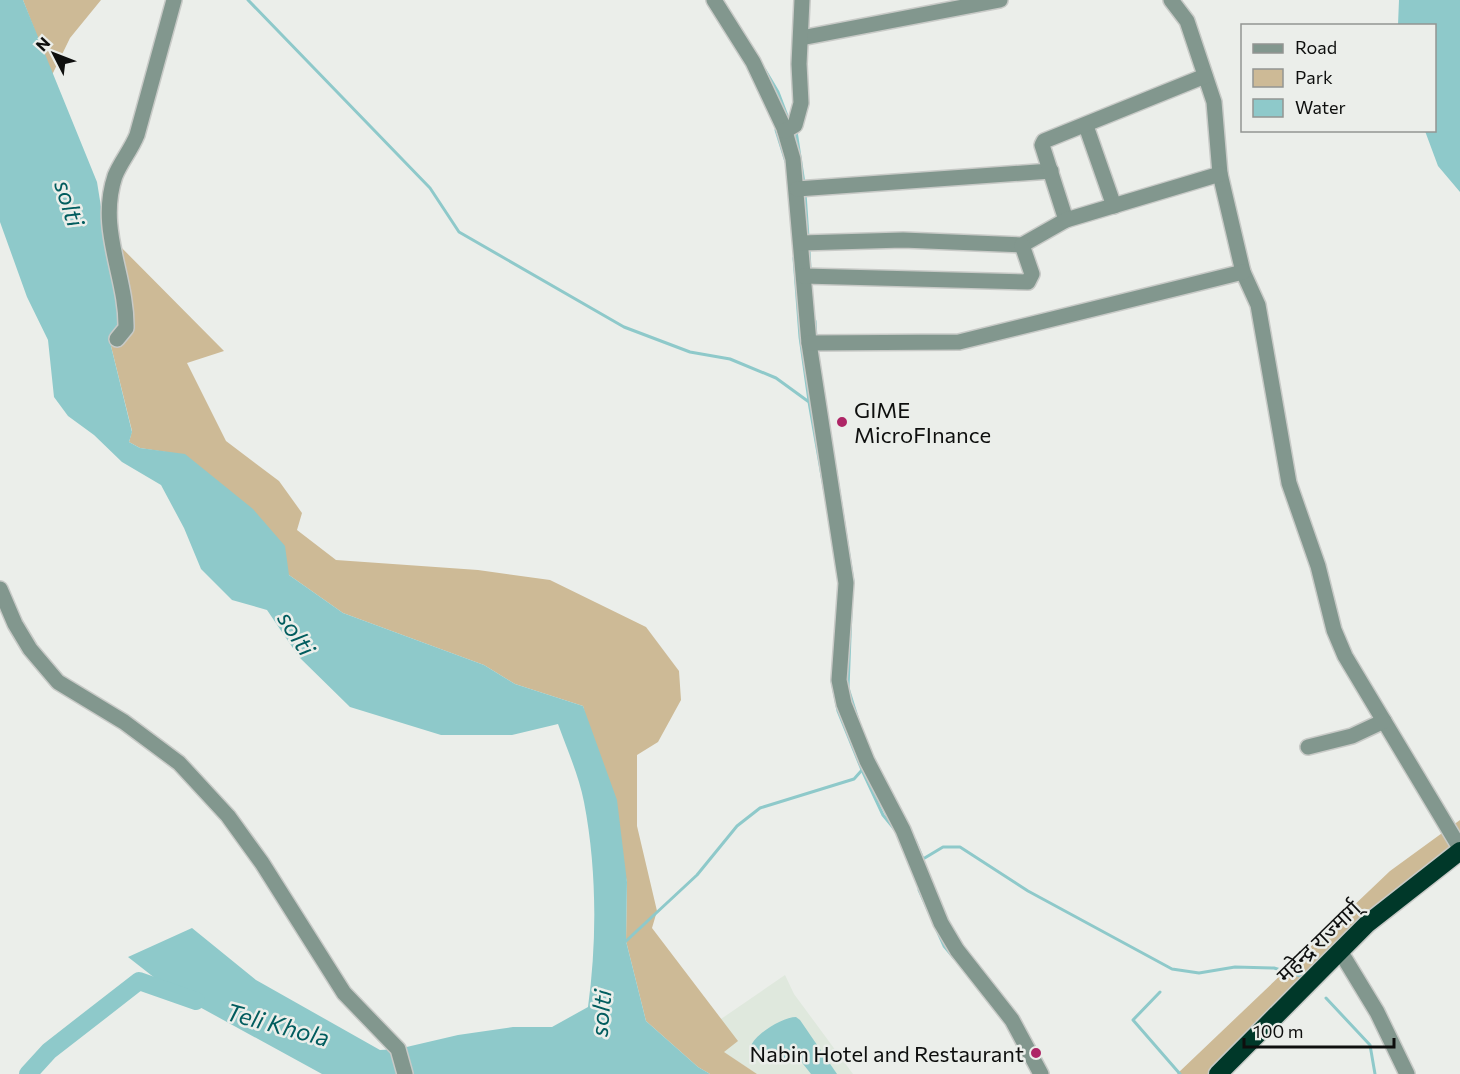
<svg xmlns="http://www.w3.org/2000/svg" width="1460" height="1074" font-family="Commissioner,'Noto Sans Devanagari',sans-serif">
  <rect width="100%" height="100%" fill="#ebeeea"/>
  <path fill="#dfe8dd" d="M785 975 794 994 853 1074H757L723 1052 721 1019Z"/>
  <g fill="#cdba96">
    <path d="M23 0H101L70 38 52 75Z"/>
    <path d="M106 232 224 351 187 363 226 441 279 481 302 513 297 530 336 560 478 570 550 580 646 627 679 671 681 700 658 742 637 755V826L657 911 652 928 738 1041 724 1052 757 1074H710L698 1067 646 1021 626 941 627 882 583 706 515 684 484 665 343 613 289 575 185 455 140 448 129 442 132 431 109 338Z"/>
    <path d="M1460 820V851L1367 924 1218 1074H1177L1390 871Z"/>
  </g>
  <g fill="#8ec9ca">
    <path d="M0 0H23L97 182 118 312V328L109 338 132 432 129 442 140 448 185 454 253 509 285 546 289 575 343 613 484 665 515 684 583 706 617 800 627 882 626 941 646 1021 698 1067 710 1074H322L174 993 128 957 192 928 256 980 380 1050 398 1049 458 1035 513 1027H552L588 1007C597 941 597 869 584 802 579 776 567 749 558 724L512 735H441L350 707 299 657 267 610 232 600 201 569 184 528 161 485 122 462 94 435 68 416 54 397 48 340 27 297 0 222Z"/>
    <path d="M1399 0H1460V192L1438 166 1425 131 1434 130V26L1398 25Z"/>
    <path d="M796 1017 800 1020 837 1074H811L796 1055 777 1060 751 1046C755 1034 783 1017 796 1017Z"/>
  </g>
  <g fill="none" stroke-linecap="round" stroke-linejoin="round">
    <g stroke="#8ec9ca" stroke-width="3">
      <path d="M248 0 430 188 459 232 624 327 690 352 730 359 776 378 809 402 825 493"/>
      <path d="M765 70 778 92 789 121"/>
      <path d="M776 130 786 162"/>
      <path d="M796 131 804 183"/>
      <path d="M805 193 808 237"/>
      <path d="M809 249 810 269"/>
      <path d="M794 258 800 337 809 401"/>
      <path d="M815 321 816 338"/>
      <path d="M835 466 853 581"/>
      <path d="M851 612 848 688 859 723"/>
      <path d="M862 770 883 815 896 831"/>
      <path d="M915 840 923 859 943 847H960L1028 891 1172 969 1199 973 1235 967 1274 968 1304 977"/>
      <path d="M919 890 944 946 954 958"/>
      <path d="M625 942 697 875 737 826 760 808 854 779 862 770 838 711 832 681"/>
      <path d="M1160 992 1133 1020 1180 1074"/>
      <path d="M1326 998 1370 1045 1375 1074"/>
    </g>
    <path stroke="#8ec9ca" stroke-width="18" d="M28 1074 49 1051 139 981 196 1001"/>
    <g stroke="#c8cac7" stroke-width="18">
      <g id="minor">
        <path d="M714 0 753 62 784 128 793 159 809 343 846 583 839 680 844 704 867 761 903 830 941 923 957 950 1012 1020 1041 1074"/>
        <path d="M1171 0 1187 21 1214 102 1220 174 1243 272 1258 305 1289 483 1318 566 1334 630 1345 656 1460 848"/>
        <path d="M801 38 1000 0"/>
        <path d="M1086 126 1114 206"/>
        <path d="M785 131 795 125 801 103 799 64 802 0"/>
        <path d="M797 189 1051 171"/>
        <path d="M1066 220 1042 145 1044 141 1205 76"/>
        <path d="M801 243 903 240 1022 245 1066 220 1220 174"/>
        <path d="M804 276 1028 282 1032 274 1022 245"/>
        <path d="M117 339 126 328C127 276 97 230 115 176 120 163 131 150 137 135L174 0"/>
        <path d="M809 343 959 342 1243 272"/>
        <path d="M0 589 15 624 30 649 58 682 124 722 179 763 228 816 262 863 344 993 398 1049 405 1074"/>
        <path d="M1308 747 1352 736 1384 721"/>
        <path d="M1340 951 1377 1012 1407 1074"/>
      </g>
    </g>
    <g stroke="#c8cac7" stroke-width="21">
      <path id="highway" d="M1218 1074 1367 924 1460 851"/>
    </g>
    <use href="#minor" stroke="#82978e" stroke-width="15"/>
    <use href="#highway" stroke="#003829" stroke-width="18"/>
  </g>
  <g fill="#ae2566" stroke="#ebeeea" stroke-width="2">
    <circle cx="842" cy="422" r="6"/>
    <circle cx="1036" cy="1053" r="6"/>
  </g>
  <g text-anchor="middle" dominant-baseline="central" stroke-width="5" stroke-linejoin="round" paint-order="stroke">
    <g font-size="22" fill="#0e0f0e" stroke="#ebeeea" text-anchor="start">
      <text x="854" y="409">GIME<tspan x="854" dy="25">MicroFInance</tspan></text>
      <text x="1024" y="1053" text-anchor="end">Nabin Hotel and Restaurant</text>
    </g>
    <g font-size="22" fill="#0e0f0e" stroke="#ebeeea">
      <text transform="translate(1318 941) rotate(-44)">महेन्द्र राज्मार्ग्</text>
    </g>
    <g font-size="24" font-style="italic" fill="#015c5e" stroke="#ebeeea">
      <text transform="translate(70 203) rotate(72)">solti</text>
      <text transform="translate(297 633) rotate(57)">solti</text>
      <text transform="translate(600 1013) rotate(-85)">solti</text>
      <text transform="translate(278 1024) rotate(15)">Teli Khola</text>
    </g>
  </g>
  <rect x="1241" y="24" width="195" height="108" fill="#ebeeea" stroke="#939592" stroke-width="1.5"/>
  <rect x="1253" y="44" width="30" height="9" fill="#82978e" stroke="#939592" stroke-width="1.5"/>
  <text x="1295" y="54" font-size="18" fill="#0e0f0e">Road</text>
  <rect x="1253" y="69" width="30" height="18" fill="#cdba96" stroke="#939592" stroke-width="1.5"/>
  <text x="1295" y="84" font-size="18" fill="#0e0f0e">Park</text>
  <rect x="1253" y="99" width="30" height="18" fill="#8ec9ca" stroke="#939592" stroke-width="1.5"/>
  <text x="1295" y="114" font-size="18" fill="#0e0f0e">Water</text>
  <g transform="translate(54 54) rotate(312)" stroke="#ebeeea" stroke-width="4.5" paint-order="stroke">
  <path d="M0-4.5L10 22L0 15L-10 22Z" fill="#0e0f0e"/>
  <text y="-9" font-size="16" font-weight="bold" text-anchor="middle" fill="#0e0f0e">N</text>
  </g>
  <path d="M1244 1038v9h150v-9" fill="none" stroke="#0e0f0e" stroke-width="3"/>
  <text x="1253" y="1038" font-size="18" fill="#0e0f0e" stroke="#ebeeea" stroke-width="4.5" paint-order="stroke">100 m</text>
</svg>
